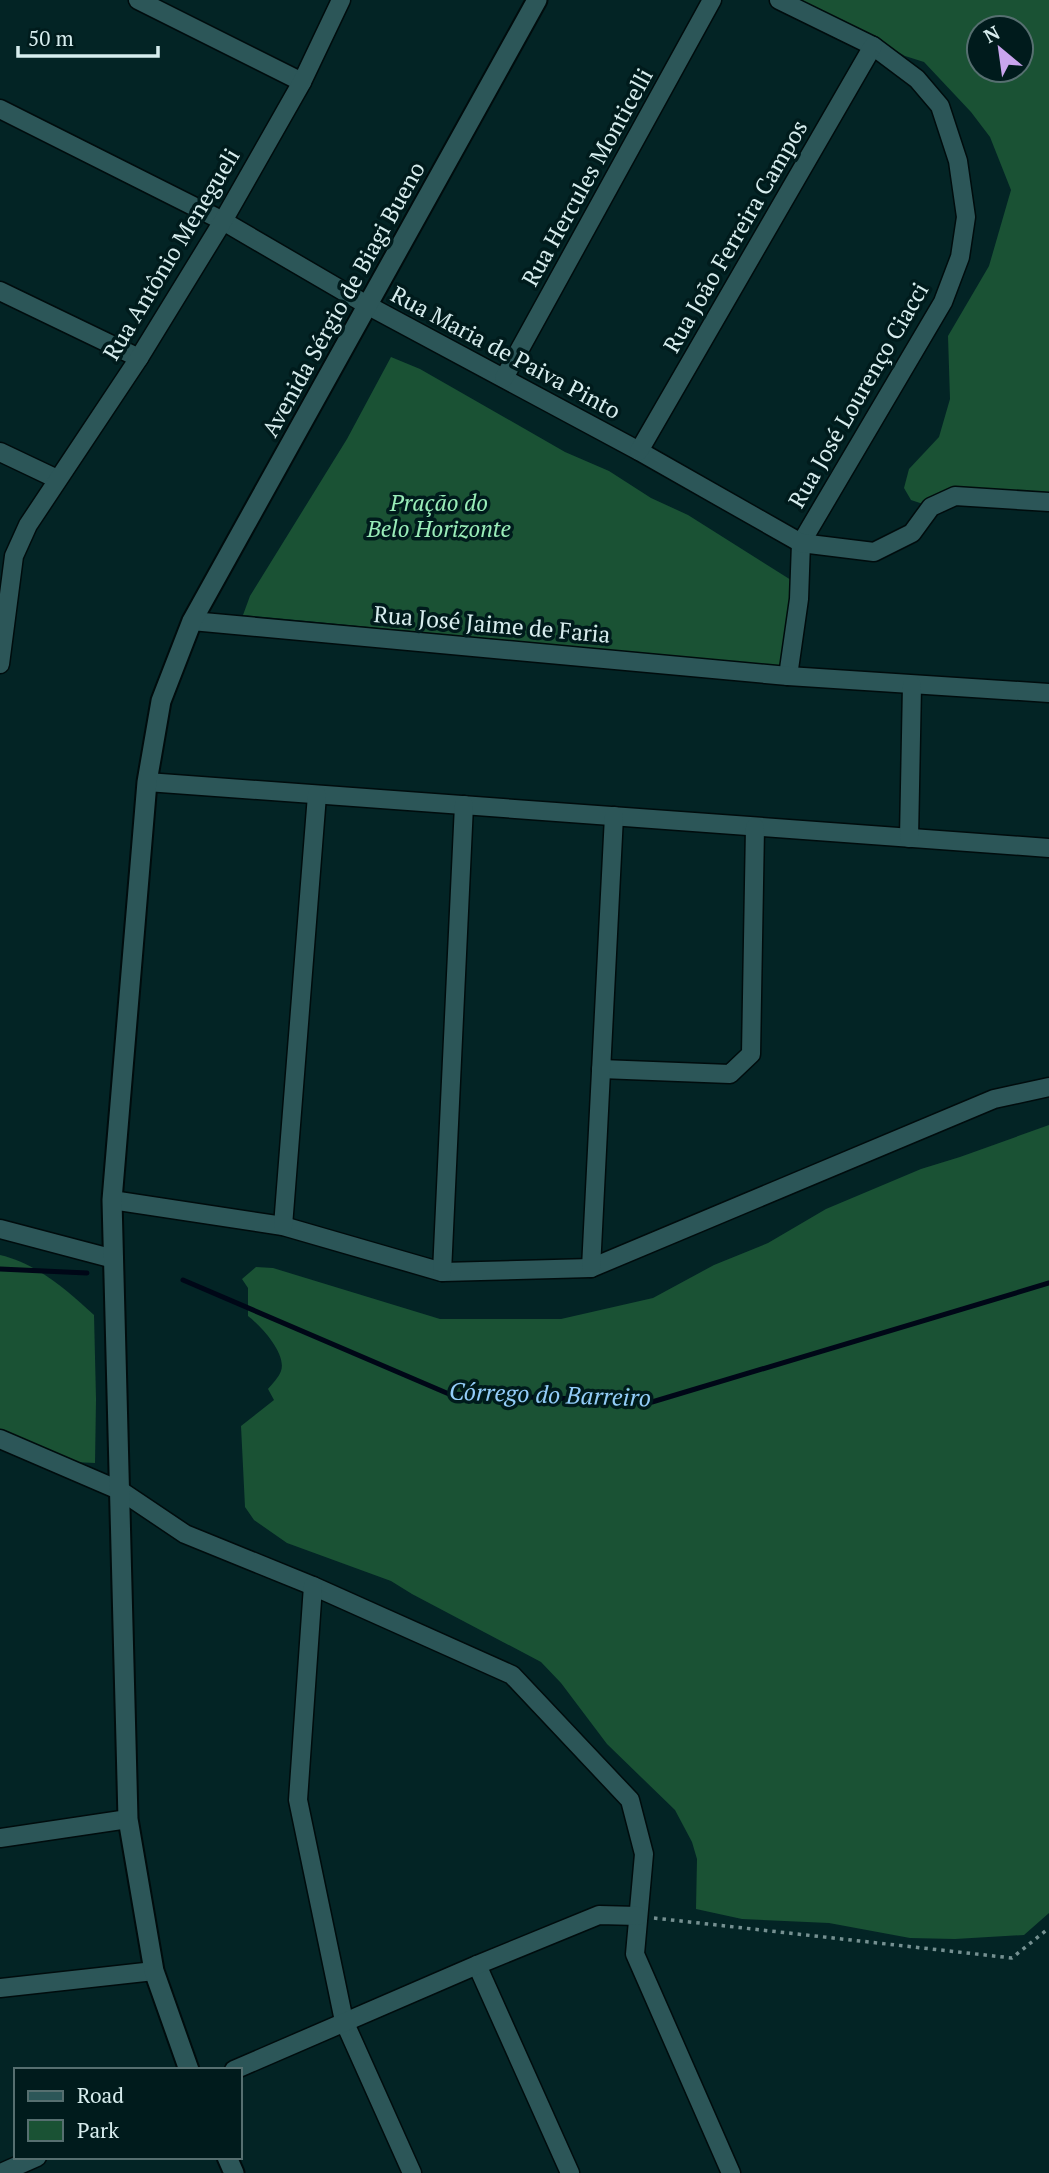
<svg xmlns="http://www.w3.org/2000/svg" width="1049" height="2173" font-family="'PT Serif',serif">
  <rect width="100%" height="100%" fill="#032425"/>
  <g fill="#1a5234" fill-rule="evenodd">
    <path d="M792 0H1049V493L1016 490 992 503 929 506 911 500 904 488 909 469 939 437 950 399 948 336 989 266 1011 190 990 137 971 112 924 62 905 56 843 20 800 6ZM979 28H1021V70H979Z"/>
    <path d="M391 357 420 369 565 452 609 471 651 498 688 515 791 580V610L783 667 568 649 515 641 243 615 250 596 347 439Z"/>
    <path d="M1049 1125V1913L1024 1935 955 1939 910 1938 829 1923 742 1919 696 1909 697 1859 692 1842 675 1810 607 1744 561 1683 541 1662 412 1594 391 1581 287 1543 254 1520 245 1507 241 1426 274 1400 268 1389C272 1384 279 1377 281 1371 287 1354 261 1326 248 1316V1288L242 1279 256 1267 273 1268 440 1319H561L653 1298 714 1265 768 1243 826 1209 921 1169 960 1157Z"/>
    <path d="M0 1255C36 1263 68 1291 94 1315L96 1399 95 1463 74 1462 0 1429Z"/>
  </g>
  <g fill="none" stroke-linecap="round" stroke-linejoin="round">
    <g stroke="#000717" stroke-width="5">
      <path d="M0 1269 87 1273"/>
      <path d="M183 1280 449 1394 652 1402 1049 1283"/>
    </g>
    <g stroke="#000c0d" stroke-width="21">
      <g id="minor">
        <path d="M138 0 302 82"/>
        <path d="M779 0 873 46 917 79 940 106 958 161 966 217 960 257 943 302 801 543 799 599 788 676"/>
        <path d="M0 109 223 221 367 305 639 451 801 543 874 552 912 533 931 507 955 496 1049 502"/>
        <path d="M0 291 139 358"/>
        <path d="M504 378 712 0"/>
        <path d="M639 451 873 46"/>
        <path d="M0 452 57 479"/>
        <path d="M192 621 788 676 1049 693"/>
        <path d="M0 664 14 556 28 525 139 358 223 221 302 82 341 0"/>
        <path d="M147 782 1049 848"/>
        <path d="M909 838 912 685"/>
        <path d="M601 1069 730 1074 751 1054 755 827"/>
        <path d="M112 1200 283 1226 442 1272 591 1268 994 1099 1049 1087"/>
        <path d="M283 1226 317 795"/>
        <path d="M0 1229 114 1259"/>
        <path d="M591 1268 614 816"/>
        <path d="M442 1272 464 805"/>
        <path d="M0 1439 121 1491 185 1534 313 1586 512 1675 630 1800 644 1854 635 1954 731 2173"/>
        <path d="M313 1586 298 1800 344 2021 412 2173"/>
        <path d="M0 1838 128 1819"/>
        <path d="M477 1965 570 2173"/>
        <path d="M0 1988 154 1971"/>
        <path d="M234 2070 477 1965 599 1915 638 1916"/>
        <path d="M1 2173 37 2157"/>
      </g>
    </g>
    <g stroke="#000c0d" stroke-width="23">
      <g id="tertiary">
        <path d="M189 2070 154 1971 128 1819 112 1200 147 782 161 701 192 621 537 0"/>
        <path d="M227 2157 234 2173"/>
      </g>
    </g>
    <path stroke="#759091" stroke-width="3.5" stroke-dasharray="3.5 5" stroke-linecap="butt" d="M654 1918 1012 1958 1049 1928"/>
    <use href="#minor" stroke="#2c5658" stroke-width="18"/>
    <use href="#tertiary" stroke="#2c5658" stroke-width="19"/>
  </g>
  <g text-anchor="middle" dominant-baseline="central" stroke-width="7" stroke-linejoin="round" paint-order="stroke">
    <g font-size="23" fill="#d7edee" stroke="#001b1c">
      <text transform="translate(587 177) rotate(-61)">Rua Hercules Monticelli</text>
      <text transform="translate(735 236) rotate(-60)">Rua João Ferreira Campos</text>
      <text transform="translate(171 254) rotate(-59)">Rua Antônio Menegueli</text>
      <text transform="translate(343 299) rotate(-61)">Avenida Sérgio de Biagi Bueno</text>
      <text transform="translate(506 352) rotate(28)">Rua Maria de Paiva Pinto</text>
      <text transform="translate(858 395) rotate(-60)">Rua José Lourenço Ciacci</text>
      <text transform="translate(492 624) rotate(5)">Rua José Jaime de Faria</text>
    </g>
    <g font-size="23" font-style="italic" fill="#99edb9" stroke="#001b1c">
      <text x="439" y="502">Pração do<tspan x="439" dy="26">Belo Horizonte</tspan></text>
    </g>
    <g font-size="24" font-style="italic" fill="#93cdf9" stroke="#001b1c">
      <text transform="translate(550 1394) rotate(2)">Córrego do Barreiro</text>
    </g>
  </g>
  <rect x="14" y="2068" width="228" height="91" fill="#001b1c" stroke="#566f70" stroke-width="2"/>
  <rect x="28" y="2091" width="35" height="10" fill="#2c5658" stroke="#566f70" stroke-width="2"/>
  <text x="77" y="2103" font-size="21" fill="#d7edee">Road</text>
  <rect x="28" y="2120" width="35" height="21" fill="#1a5234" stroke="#566f70" stroke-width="2"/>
  <text x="77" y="2138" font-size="21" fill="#d7edee">Park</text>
  <g transform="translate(1000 49) rotate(331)"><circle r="33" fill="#001b1c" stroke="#566f70" stroke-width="2"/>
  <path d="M0-5L12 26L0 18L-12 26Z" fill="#c9a5ee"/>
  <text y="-10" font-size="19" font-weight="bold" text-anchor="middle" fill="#d7edee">N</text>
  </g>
  <path d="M18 46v10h140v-10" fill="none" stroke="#d7edee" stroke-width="3.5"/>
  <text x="28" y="46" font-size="21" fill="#d7edee" stroke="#001b1c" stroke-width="5" paint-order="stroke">50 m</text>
</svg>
